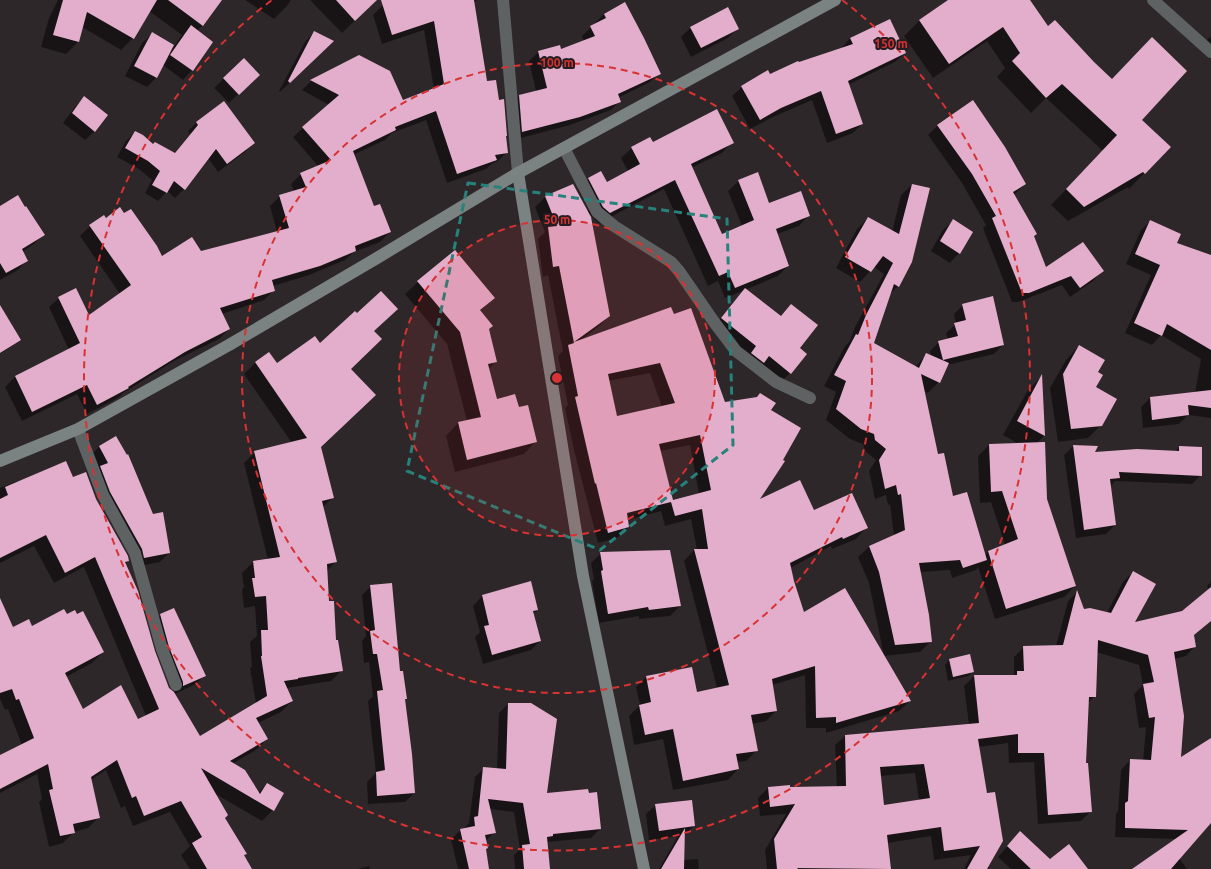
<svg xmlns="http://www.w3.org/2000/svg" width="1211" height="869" font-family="Ubuntu,sans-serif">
  <rect width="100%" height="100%" fill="#2e272a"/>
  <g fill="#0007" fill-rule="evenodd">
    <path d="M58 0H221L203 25 197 31 192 70 183 80 163 65 156 78 147 87 125 76 142 43 152 34 174 46 182 35 149 11 133 38 121 50 82 27 78 42 66 54 41 47 49 18Z"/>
    <path d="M245 0H291L287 6 274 19Z"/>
    <path d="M310 0H376L342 33Z"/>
    <path d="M413 0H477L473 4 486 82 505 137 507 152 497 162 493 163 486 169 447 183 426 120 392 133 385 140 353 155 374 207 390 232 380 242 354 252 345 260 309 275 273 286 274 290 264 300 222 314 229 329 219 339 174 361 123 393 118 398 87 414 77 394 22 421 5 387 15 377 69 350 49 307 59 298 88 317 120 294 80 236 90 226 162 257 200 253 277 232 270 206 280 196 294 192 291 184 301 174 318 166 293 137 329 105 302 90 311 81 359 56 402 101 428 93 434 89 424 30 382 44 373 15 383 5Z"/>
    <path d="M949 0H1029L1048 28 1093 63 1112 80 1141 120 1169 147 1129 189 1128 187 1068 221 1051 205 1103 151 1046 98 1031 113 997 77 1005 68 987 41 933 78 904 36 919 21Z"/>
    <path d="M604 14 659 73 650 82 618 98 620 101 611 110 570 125 513 140 510 105 519 96 536 91 529 61 538 52 559 47 560 50 584 41 582 36Z"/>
    <path d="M690 28H738L728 38 691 57 681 37Z"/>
    <path d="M314 32 323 51 280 92 279 91 305 42Z"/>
    <path d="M1211 36V57L1200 47Z"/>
    <path d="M850 38 905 53 895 62 848 85 862 124 853 133 827 143 812 100 771 118 750 129 732 96 742 87 769 75 841 49Z"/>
    <path d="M224 78 249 84 229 103 214 88Z"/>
    <path d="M84 98 95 131 85 140 63 123 75 107Z"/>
    <path d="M197 122 253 143 245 152 218 172 208 158 184 189 175 198 167 191 158 201 145 193 152 180 139 169 117 157 126 141 135 132 153 145 174 154 190 134 188 131Z"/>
    <path d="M938 125 1025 184 1014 195 1033 236 1046 269 1102 271 1093 281 1070 297 1062 285 1018 302H1012L983 228 986 225 962 183 928 135Z"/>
    <path d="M732 142 722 153 691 168 721 236 742 226 728 191 739 181 769 204 809 215 799 226 777 234 788 266 778 276 745 290 780 317 791 305 799 348 790 373 781 382 713 328 736 299 745 290 725 298 718 281 708 286 664 189 599 223 593 218 590 213 609 316 598 327 578 342 670 308 724 403 770 410 757 501 813 511 866 528 856 539 832 549 831 546 790 568 804 613 910 701 899 711 826 733V728H806L805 675 772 685 776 711 766 721 752 724 757 750 746 761 737 762 738 769 728 780 673 790 663 739 634 745 629 716 640 705 636 687 647 676 696 693 717 688 684 561 694 550H697L691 519 665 526 661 511 627 520 628 527 617 538 598 543 574 450 565 408 568 405 558 356 563 351 548 275 543 277 538 239 545 232 535 207 545 197 573 185 587 211 589 210 578 190 589 179 606 183 628 171 621 158 632 148 652 144ZM650 373 662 407 616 417 608 381ZM690 445 699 494 672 501 660 451Z"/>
    <path d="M912 185 929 189 898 286 890 294 872 344 915 367 927 354 931 356 930 351 939 342 948 340 946 333 956 324 954 314 963 305 1003 345 994 354 947 365 939 382 928 393 924 391 937 455 952 498 985 555 988 552 1005 545 991 502 980 503 978 456 989 445 1019 444 1003 435 1028 390 1041 377 1044 436 1037 443 1046 499 1075 586 1064 597 995 619 978 567 976 570 952 578 950 570 920 572 931 641 920 652 884 656 869 583 858 557 869 547 894 536 890 504 888 505 886 495 875 499 869 471 876 460 865 451 863 444 850 439 826 420 836 392 824 386 845 346 850 341 855 327 884 274 874 267 860 282 836 268 857 229 868 218 892 232 901 195Z"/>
    <path d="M0 207 43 235 34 244 22 252 27 260 18 270 0 280Z"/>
    <path d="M953 221 959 253 950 263 931 251 943 230Z"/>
    <path d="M1151 221 1176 243 1211 256V418L1188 415 1179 424 1143 428 1141 407 1150 398 1195 393 1201 359 1161 335 1152 345 1125 333 1151 275 1126 264 1141 230Z"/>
    <path d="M418 282 494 298 480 311 488 330 496 361 489 369 496 400 518 408 536 441 524 454 455 472 446 436 458 423 467 421 447 344 405 294Z"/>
    <path d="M0 332 20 339 15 344 0 354Z"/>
    <path d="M373 332 350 369 320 448 332 498 323 507 336 561 327 571 328 602 342 670 331 681 287 688 286 689 292 701 281 712 258 723 267 739 256 750 232 764 258 793 267 784 273 810 262 821 214 793 224 818 251 869H190L181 855 190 846 170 812 133 826 125 806 121 808 106 770 91 780 99 817 88 828 74 832 63 843 49 847 39 802 42 799 37 774 0 793V757L22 745 8 709 5 710 0 699V600L13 628 32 627 66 615 103 652 92 663 66 677 83 710 138 720 146 716 84 567 54 583 34 546 0 563V488L17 481 18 482 73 479 96 499 128 561 125 564 154 651 168 688 200 737 256 704 250 668 252 667 250 642 257 636 255 606 244 608 242 590 244 587 242 573 253 562 268 560 244 463 255 452 292 443 244 374 255 363 269 354 277 364 320 345Z"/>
    <path d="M1079 346 1097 373 1095 388 1101 425 1088 438 1058 442 1050 388 1066 360Z"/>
    <path d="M1073 446 1093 453 1175 452 1179 447 1201 475 1192 484 1115 481 1110 487 1115 525 1106 534 1076 538 1064 455Z"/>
    <path d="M99 447 169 553 160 562 135 567 90 456Z"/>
    <path d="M601 553 680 606 670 616 639 619V616L599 623 592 581 594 579 591 563Z"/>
    <path d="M1133 572V623L1182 612 1209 590 1207 586 1211 582V621L1193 636 1195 646 1186 656 1174 659 1180 758 1211 739V822L1179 858 1187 869H1134L1176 839 1115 837 1116 814 1118 811 1121 770 1130 760 1143 761 1146 727 1139 728 1134 694 1143 685 1139 665 1096 652 1095 696 1087 704 1085 764 1091 811 1081 821 1038 824 1034 762 1009 763 1008 743 979 747 986 869H964L971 855 934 860 931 836 887 843 890 869H767L765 850 786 814 760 816 758 798 768 788H837L835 745 845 736 969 725 964 686 974 676H1013L1014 675V657L1024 647 1056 646 1068 601 1077 592 1083 610 1107 613 1123 582ZM915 773 919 800 883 806 880 776Z"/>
    <path d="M530 582 537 610 533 614 540 641 531 650 483 664 475 637 480 632 473 606 482 596Z"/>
    <path d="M371 586 406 698 404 700 414 793 405 802 368 804 367 782 376 773 368 701 373 696 369 662 364 663 362 641 366 636 362 595Z"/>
    <path d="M161 615 205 675 196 684 175 694 161 655 152 624Z"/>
    <path d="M969 656 973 672 968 676 948 681 945 665 949 660Z"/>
    <path d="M508 704 546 794 600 829 591 838 547 842 549 869H515L514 855 520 849 514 812 490 809 495 832 485 841V850L488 869H458L451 839 461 830 465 829V827L469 823 475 777 484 768 497 769 499 713Z"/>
    <path d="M656 805 694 826 685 835 683 860 698 859 699 869H659L678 836 649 840 646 814Z"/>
    <path d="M1011 842 1050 860 1086 869H1011L998 857Z"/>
    <path d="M369 866 370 869H358Z"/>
  </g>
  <g fill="#e3aecb" fill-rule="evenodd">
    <path d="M63 0H157L134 39 87 12 79 42 53 35Z"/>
    <path d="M168 0H222L203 26Z"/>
    <path d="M336 0H377L355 21Z"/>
    <path d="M381 0H474L487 81 496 80 499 100 504 99 507 136H506L508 153 495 155 497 160 457 174 436 111 395 127 396 130 353 151 374 206 380 204 391 232 355 246 356 251 320 266 272 280 275 291 220 308 230 329 185 352 128 387 129 388 97 405 87 385 32 412 15 376 80 343 58 297 76 288 89 315 131 285 89 225 104 215 106 218 120 207 124 213 131 209 157 246 162 256 192 237 201 251 289 228 279 195 306 187 300 173 331 160 302 127 339 95 310 80 359 55 390 71 403 100 426 91 428 92 429 90 444 84 434 21 392 35Z"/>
    <path d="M948 0H1030L1048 26 1055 20 1094 62 1112 79 1152 37 1187 71 1142 120 1171 147 1145 174 1143 172 1084 207 1066 189 1117 135 1062 84 1046 98 1012 61 1020 53 1003 27 949 64 919 20Z"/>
    <path d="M625 2 644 38 661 74 618 94 621 102 580 117 522 132 519 95 547 88 538 51 560 45 561 49 595 36 590 26 606 18 604 14Z"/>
    <path d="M728 7 739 29 701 48 690 27Z"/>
    <path d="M890 19 906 53 848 81 863 124 836 134 821 91 781 108 760 120 741 86 768 70 770 74 798 61 799 62 853 44 850 38Z"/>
    <path d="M191 25 213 42 193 71 170 55Z"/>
    <path d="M314 31 334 41 290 83 288 81Z"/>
    <path d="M152 32 174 45 157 78 134 66Z"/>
    <path d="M244 58 260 75 239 95 223 78Z"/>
    <path d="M84 96 108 115 95 132 72 113Z"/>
    <path d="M973 100 1005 147 1026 184 1013 192 1037 234 1034 236 1046 267 1083 242 1104 271 1080 288 1071 276 1029 293H1022L992 218 996 216 972 174 937 125Z"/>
    <path d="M224 101 255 143 227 164 216 149 185 190 174 181 167 193 152 185 160 171 148 161 125 148 135 131 143 135 153 144 155 142 175 153 198 125 196 122Z"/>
    <path d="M717 109 734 143 691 164 722 234 754 220 738 180 758 172 769 203 801 191 810 216 776 229 789 266 735 288 728 272 719 276 675 180 610 213 603 207 588 178 601 171 607 182 640 164 631 147 650 137 653 142Z"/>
    <path d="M573 184 591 217 610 316 574 342 671 307 674 314 691 308 725 402 757 397 760 393 776 403 771 410 801 428 783 460 785 461 760 499 800 480 814 510 852 493 868 528 843 539 842 537 790 563 794 581 804 612 845 588 911 701 836 723V717L816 718 815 666 772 679 777 711 751 715 758 751 736 754 739 769 683 781 673 729 645 735 639 705 651 702 646 676 692 667 697 692 729 685 694 549H708L702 509 675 516 671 502 627 513 629 527 608 533 596 483 595 484 575 397 578 396 568 345 574 343 559 266 553 267 548 227 557 226 545 196ZM660 363 675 403 617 416 608 374ZM700 435 711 490 673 500 659 444Z"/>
    <path d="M912 184 930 188 912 262 899 287 894 284 874 343 919 368 926 353 949 363 940 383 921 374 938 454 944 453 953 496 967 492 987 560 963 568 960 560 919 563 929 615 932 642 895 645 879 572 869 546 905 530 901 494 898 495 896 485 885 489 879 460 886 449 875 440 874 434 861 429 836 409 846 381 834 375 856 334 858 335 866 315 893 263 883 256 871 272 845 257 868 217 899 234Z"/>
    <path d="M18 195 25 207 26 206 45 235 22 249 28 261 6 273 0 263V206Z"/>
    <path d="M953 219 973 232 960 254 940 241Z"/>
    <path d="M1150 220 1181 234 1177 243 1211 255V350L1167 324 1162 336 1134 323 1160 265 1135 254Z"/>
    <path d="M455 250 495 298 480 310 493 326 489 329 497 362 488 364 497 399 515 394 519 407 528 405 537 442 467 460 458 422 481 417 460 332 417 281Z"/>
    <path d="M745 288 781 316 791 304 818 325 800 348 807 354 791 374 769 356 764 363 751 353 756 346 721 318Z"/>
    <path d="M381 291 398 309 374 331 382 339 351 369 376 395 321 447 334 498 322 501 337 562 327 564 329 601H334L336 640H338L343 671 298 678V679L284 681 293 701 256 718 268 739 230 761 245 770 260 794 267 783 284 793 274 811 201 768 228 815 225 818 247 854 244 855 252 869H207L192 843 202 837 181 801 144 816 136 796 132 798 117 760 91 777 100 818 73 824 75 833 60 836 49 790 53 789 48 764 0 789V755L34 738 19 699 16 700 12 689 0 693V598L13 627 29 619 32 626 64 609 67 614 75 610 77 614 83 611 104 652 65 673 83 709 121 685 138 719 159 709 95 557 65 573 46 535 0 558V499L8 495 5 487 66 461 73 477 86 472 96 499 128 556 129 561 125 562 138 591 155 651 169 688 174 692 200 736 267 696 261 656H262L261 630H268L266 596 255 597 252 578H255L253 561 280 557 254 451 307 438 255 362 269 352 277 363 315 336 320 343 355 311 357 313Z"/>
    <path d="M993 296 1004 345 943 360 938 341 958 336 954 323 966 320 962 304Z"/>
    <path d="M0 305 21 340 0 353Z"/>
    <path d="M1079 345 1105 360 1098 372 1103 375 1096 387 1117 399 1102 426 1071 429 1063 374Z"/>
    <path d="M1042 374 1045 436 1017 421Z"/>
    <path d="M1211 390V408L1188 405 1189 415 1152 420 1150 397Z"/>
    <path d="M116 436 127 455 128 454 153 514 163 512 170 553 144 558 142 549 110 492 100 466 108 463 99 446Z"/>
    <path d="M1045 442 1047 499 1076 586 1006 609 988 551 1018 539 1002 491 991 492 989 444Z"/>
    <path d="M1073 445 1098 446 1095 452 1137 449 1179 451V446L1202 447V476L1119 472 1120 478 1110 479 1116 525 1084 530Z"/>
    <path d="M670 550 681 606 649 610 648 607 608 614 601 571 603 570 600 552Z"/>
    <path d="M1133 571 1156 584 1135 622 1182 611 1211 587V621L1194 635 1196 647 1174 652 1184 716 1181 757 1211 738V823L1171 869H1132L1188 830 1125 828V803L1128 801 1130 759 1151 760 1155 717 1149 718 1143 684 1154 682 1148 655 1098 640 1096 697H1089L1086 763H1088L1092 812 1048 815 1044 753H1018V734L978 739 987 793 995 792 1003 841 987 869H967L980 846 944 851 941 827 887 835 891 869 797 868 798 869H777L774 839 795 804 770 807 768 787 790 785V787L846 786 845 735 979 723 974 675H1017V671H1024L1023 646 1063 645 1077 590 1084 609 1090 608 1111 613ZM924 764 930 798 884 805 880 767Z"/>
    <path d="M531 581 538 610 533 611 541 641 492 655 484 626 489 625 482 595Z"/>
    <path d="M392 583 400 671H403L407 699H405L412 754 415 793 377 796 376 772 385 770 377 691 383 690 377 654H373L370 631 375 630 370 585Z"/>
    <path d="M174 608 206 676 183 686V682L169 647 160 614Z"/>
    <path d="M970 654 974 672 953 677 949 659Z"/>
    <path d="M508 703H531L557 719 547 793 588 789 589 793 597 792 601 829 553 834V836L547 837 550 869H524L522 845 530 844 523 803 488 799 496 833 485 835 488 848 486 849 489 869H469L460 829 475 826 474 817 478 816 483 767 506 769Z"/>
    <path d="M692 800 695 826 659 831 655 804Z"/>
    <path d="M685 828 684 869H661Z"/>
    <path d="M1020 831 1050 859 1069 844 1088 869H1031L1007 846Z"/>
  </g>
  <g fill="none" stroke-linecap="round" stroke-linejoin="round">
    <g stroke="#5e6262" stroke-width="12">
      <path d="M503 0 518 173"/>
      <path d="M1153 0 1211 52"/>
      <path d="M564 148 597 212 614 226 671 262 679 271 714 322 736 351 776 382 810 398"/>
      <path d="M78 429 103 495 135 553 162 649 176 685"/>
    </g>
    <g stroke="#7b8282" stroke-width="12">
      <path d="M518 173 583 576 644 869"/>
      <path d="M0 461 78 429 229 345 377 258 518 173 835 0"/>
    </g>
  </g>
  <path fill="none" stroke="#26827b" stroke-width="3" stroke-dasharray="8 5" stroke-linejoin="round" d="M468 183 727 219 733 445 600 550 407 471Z"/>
  <circle cx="557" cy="378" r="158" fill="#d83232" fill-opacity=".12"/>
  <g fill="none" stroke="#d83232" stroke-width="2" stroke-dasharray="7 5">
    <circle cx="557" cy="378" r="158"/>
    <circle cx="557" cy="378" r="315"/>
    <path d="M842 0A473 473 0 1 1 272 0"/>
  </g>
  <circle cx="557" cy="378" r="6" fill="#d83232" stroke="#241d21" stroke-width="2"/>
  <g font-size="12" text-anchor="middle" font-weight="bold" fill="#d83232" stroke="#241d21" stroke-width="4" stroke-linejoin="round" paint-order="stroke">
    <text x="891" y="48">150 m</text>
    <text x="557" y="67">100 m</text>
    <text x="557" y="224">50 m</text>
  </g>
</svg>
